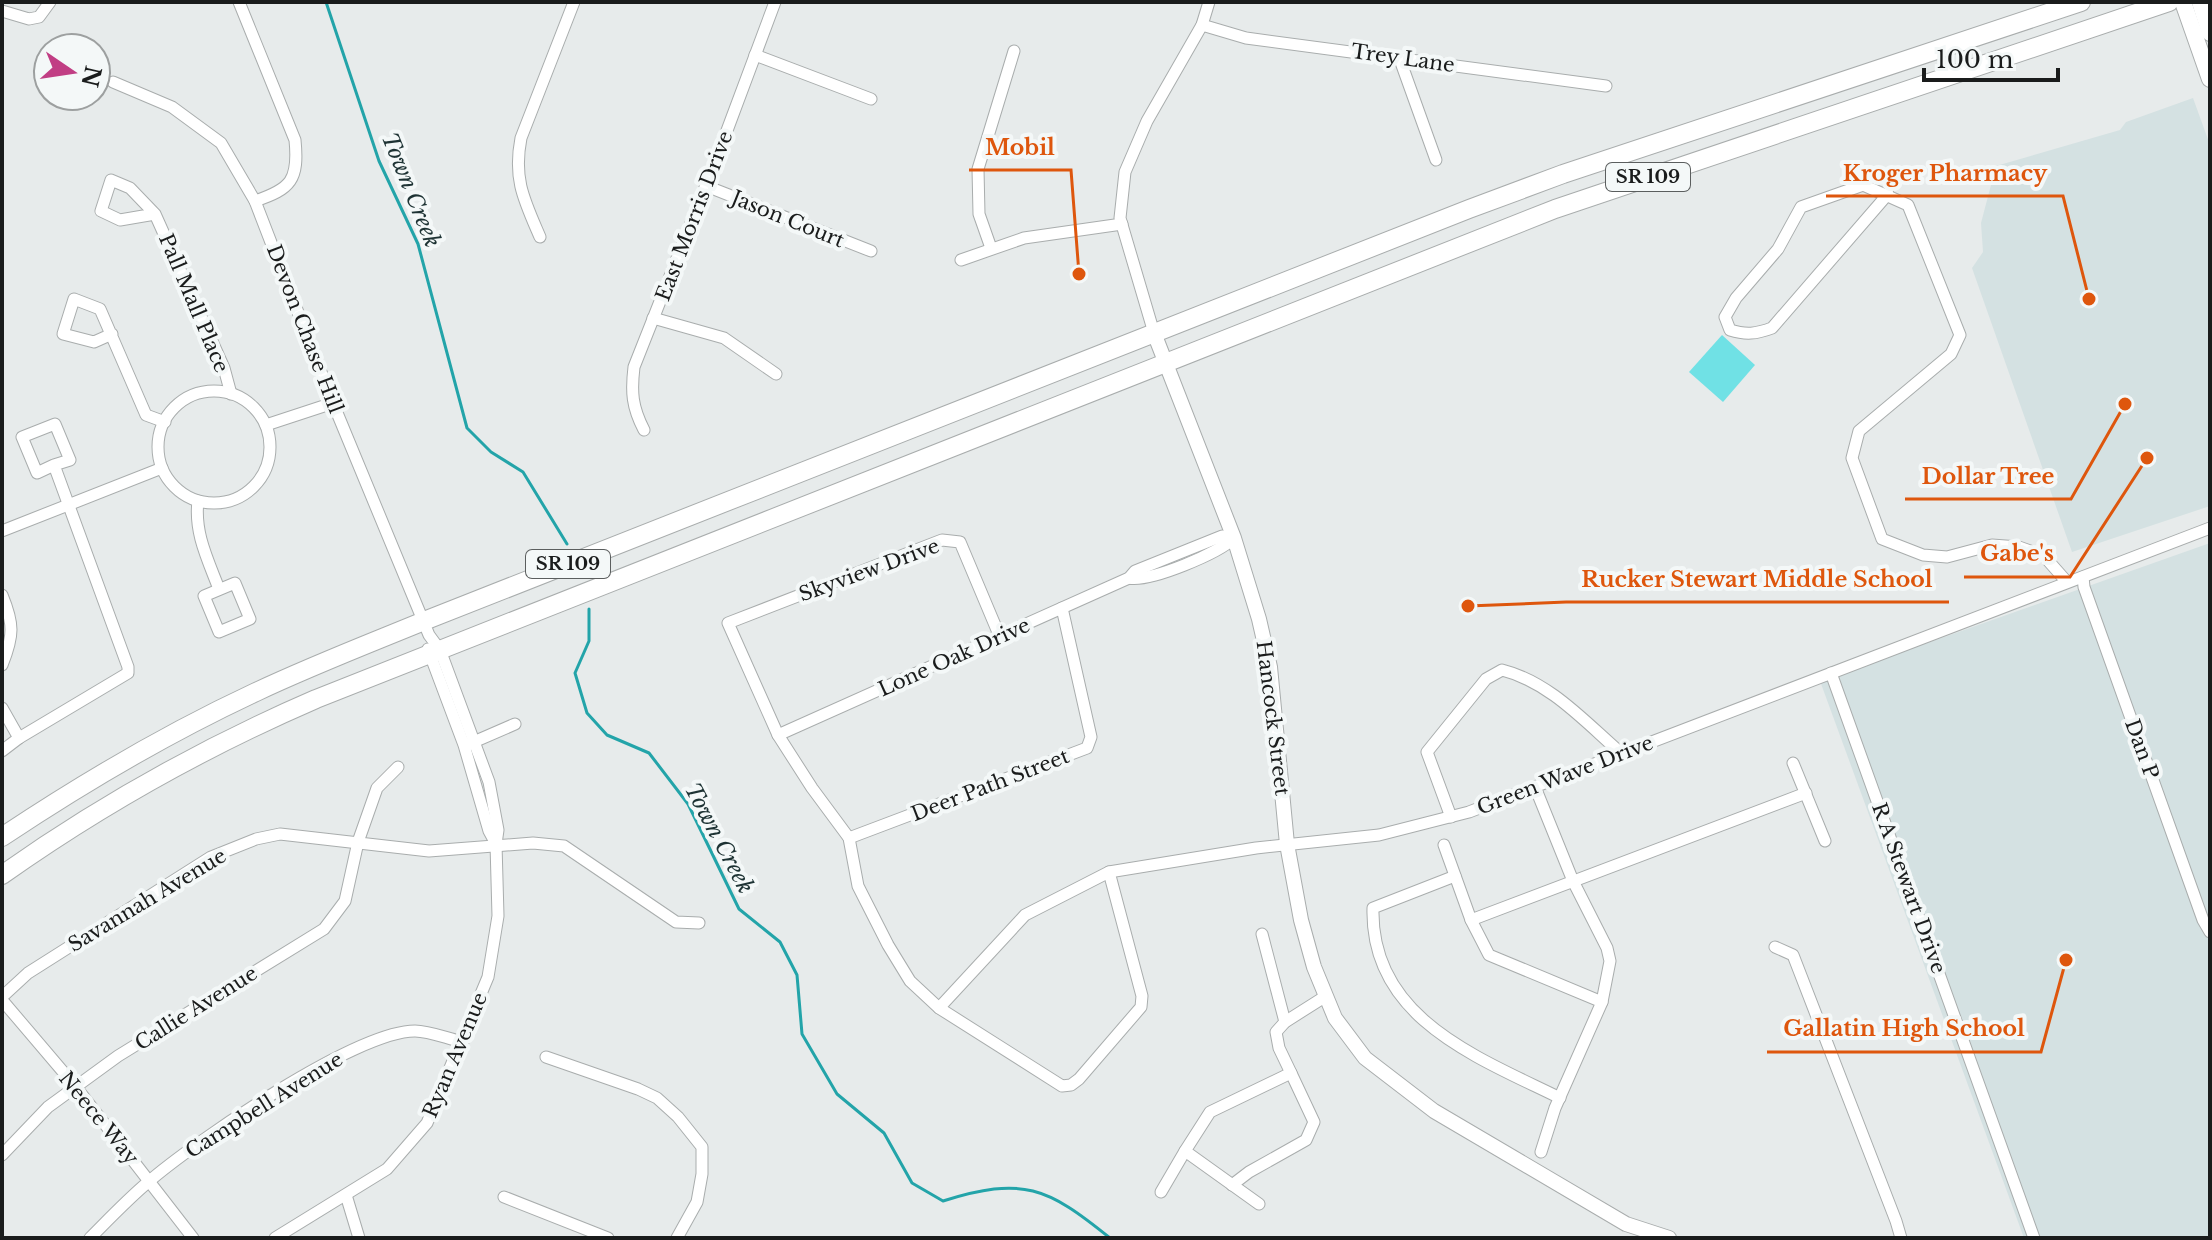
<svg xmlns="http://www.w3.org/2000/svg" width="2212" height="1240" font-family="'Libre Baskerville',serif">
  <rect width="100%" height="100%" fill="#e7ebeb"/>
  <g fill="#d4e1e2">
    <path d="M2193 98 2210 145V506L2072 552 1972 268 1983 252 1981 223 1996 166 2120 130 2126 122Z"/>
    <path d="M2210 543V1238H2024L1820 681Z"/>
  </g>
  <path fill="#70e1e5" d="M1722 335 1755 365 1723 402 1689 372Z"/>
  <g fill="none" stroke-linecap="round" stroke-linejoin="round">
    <g stroke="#23a4a9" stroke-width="3">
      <path d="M326 2 379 161 418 244 467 428 491 452 523 472 567 544"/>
      <path d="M589 609V641L575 673 587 713 607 735 649 753 688 804 739 909 780 942 797 975 802 1034 837 1094 884 1133 912 1183 943 1201C1023 1176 1047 1187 1110 1238"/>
    </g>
    <g stroke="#a9adad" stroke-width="13">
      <g id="minor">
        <path d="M239 2 295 140C299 180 291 189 255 201"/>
        <path d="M2 11 29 19 39 17 50 2"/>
        <path d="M1202 25 1246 38 1606 86"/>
        <path d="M755 55 871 99"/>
        <path d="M1399 57 1436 160"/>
        <path d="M113 82 172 107 221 143 255 201 333 403 429 635 440 650 489 782 498 830 496 844 498 916 488 977 427 1123 387 1169 275 1238"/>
        <path d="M706 186 871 251"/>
        <path d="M1888 194 1772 328C1756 334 1746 335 1730 330L1725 317 1736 298 1778 249 1801 207 1863 185 1908 205 1960 335 1951 354 1859 431 1852 458 1882 539 1923 555 1947 557 1992 545 2019 547 2044 556 2067 582"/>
        <path d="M155 214 120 220 101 211 111 180 130 188 155 214 224 368 231 394"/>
        <path d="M540 237C524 200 513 179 521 138L574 2"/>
        <path d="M991 248 979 214 978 169 1014 51"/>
        <path d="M961 260 1024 238 1122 224"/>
        <path d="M653 318 724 338 776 374"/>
        <path d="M1154 333 1120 218 1125 172 1147 121 1202 25 1209 2"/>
        <path d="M112 334 94 342 63 334 74 299 100 309 146 415 165 422"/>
        <circle cx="214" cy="447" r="56"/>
        <path d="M266 425 333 403"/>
        <path d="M644 430C632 407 631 392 634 367L716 160 775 2"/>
        <path d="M198 501C194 533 208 560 219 589"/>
        <path d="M2 531 162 468"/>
        <path d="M2083 577 2084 587 2203 920 2210 932"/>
        <path d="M1129 578C1151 582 1219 553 1234 538"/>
        <path d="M235 583 250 619 219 632 204 596Z"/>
        <path d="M2 595C14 624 14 635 2 665"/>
        <path d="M1000 637 960 542 942 540 728 623 778 735 812 788 849 838 858 886 888 945 910 981 939 1008 1062 1086 1071 1085 1079 1079 1141 1007 1142 996 1109 872"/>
        <path d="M428 649 464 745 489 831 496 844"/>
        <path d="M1831 673 2034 1238"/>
        <path d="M2 708 19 738"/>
        <path d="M778 735 1129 578 1135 571 1222 536 1234 538"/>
        <path d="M469 744 515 724"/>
        <path d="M2 751 19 738 128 673V667L54 465 70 460 55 424 22 437 37 473 54 465"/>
        <path d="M1793 763 1825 841"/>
        <path d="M1535 787 1573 881 1607 948 1610 961 1602 1002 1555 1108 1541 1152"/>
        <path d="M1451 817 1427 752 1486 679 1502 670C1550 682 1585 722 1622 754"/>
        <path d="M849 838 1087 748 1091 737 1062 608"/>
        <path d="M1444 845 1471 920 1489 955 1602 1002"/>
        <path d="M1455 876 1373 908C1370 1018 1477 1057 1560 1098"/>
        <path d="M1471 920 1806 793"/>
        <path d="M1262 934 1285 1022"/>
        <path d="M1775 947 1793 955 1896 1221 1901 1238"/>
        <path d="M2 997 28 973 211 857 256 839 280 834 429 851 533 843 564 846 676 922 699 923"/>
        <path d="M2 1000 76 1087 193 1238"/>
        <path d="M939 1008 1025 915 1109 872 1256 848 1379 835 1469 812 2210 528"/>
        <path d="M546 1057 638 1089 657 1098 678 1117 702 1147V1174L697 1202 677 1238"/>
        <path d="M2 1155 48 1107 118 1056 324 929 345 901 358 842 377 788 398 767"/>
        <path d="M1232 1185 1249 1172 1306 1140 1314 1122 1291 1073"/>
        <path d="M1161 1192 1185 1151"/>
        <path d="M346 1195 359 1238"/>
        <path d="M504 1197 608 1238"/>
        <path d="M1259 1204 1185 1151 1210 1112 1291 1073 1279 1048 1276 1032 1285 1022 1326 996"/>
        <path d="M90 1238C109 1219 127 1200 147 1183 194 1142 356 1031 415 1031 430 1031 448 1039 463 1042"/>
      </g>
    </g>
    <g stroke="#a9adad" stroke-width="16">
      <path id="tertiary" d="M1154 333 1234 538 1259 619 1270 667 1287 844 1301 920 1314 967 1335 1018 1365 1058 1434 1111 1626 1224 1669 1238"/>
    </g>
    <g stroke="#a9adad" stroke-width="18">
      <g id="primary">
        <path d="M2183 2 2210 79"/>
        <path d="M2200 2 2210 33"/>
      </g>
    </g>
    <g stroke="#a9adad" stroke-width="20">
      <g id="trunk">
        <path d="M2 837C83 783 168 733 256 692 311 666 368 644 424 621L1469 209 1563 174 2081 2"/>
        <path d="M2 875C101 805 205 747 316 699L1555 209 2169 2"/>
      </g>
    </g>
    <use href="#minor" stroke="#fff" stroke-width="11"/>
    <use href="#tertiary" stroke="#fff" stroke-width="14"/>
    <use href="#primary" stroke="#fff" stroke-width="16"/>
    <use href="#trunk" stroke="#fff" stroke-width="18"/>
  </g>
  <g text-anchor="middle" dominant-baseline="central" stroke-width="8" stroke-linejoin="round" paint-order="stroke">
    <g fill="#f4f8f8" stroke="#5b5e5e" stroke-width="2">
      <rect x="1606" y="163" width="84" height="28" rx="6"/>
      <rect x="526" y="550" width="84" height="28" rx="6"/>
    </g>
    <g font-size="18" font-weight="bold" fill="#1a1c1c">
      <text x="1648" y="177">SR 109</text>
      <text x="568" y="564">SR 109</text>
    </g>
    <g font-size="20" fill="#1a1c1c" stroke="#f4f8f8">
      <text transform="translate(1403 58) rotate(8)">Trey Lane</text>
      <text transform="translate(694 216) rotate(-69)">East Morris Drive</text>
      <text transform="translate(788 219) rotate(22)">Jason Court</text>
      <text transform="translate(194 303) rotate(67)">Pall Mall Place</text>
      <text transform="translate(305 329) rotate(69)">Devon Chase Hill</text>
      <text transform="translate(869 570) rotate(-20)">Skyview Drive</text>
      <text transform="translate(954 657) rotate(-24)">Lone Oak Drive</text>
      <text transform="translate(1273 718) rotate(83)">Hancock Street</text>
      <text transform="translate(2142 749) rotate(70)">Dan P</text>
      <text transform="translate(1565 775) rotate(-21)">Green Wave Drive</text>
      <text transform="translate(990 785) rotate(-21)">Deer Path Street</text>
      <text transform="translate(1909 888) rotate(70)">R A Stewart Drive</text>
      <text transform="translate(147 900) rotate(-31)">Savannah Avenue</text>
      <text transform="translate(196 1008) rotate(-32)">Callie Avenue</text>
      <text transform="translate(455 1055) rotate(-67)">Ryan Avenue</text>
      <text transform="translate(264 1105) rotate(-32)">Campbell Avenue</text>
      <text transform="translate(99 1118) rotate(51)">Neece Way</text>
    </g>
    <g font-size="22" font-style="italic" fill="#1e3334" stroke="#f4f8f8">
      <text transform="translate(411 190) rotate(68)">Town Creek</text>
      <text transform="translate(719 838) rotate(62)">Town Creek</text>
    </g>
  </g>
  <path fill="none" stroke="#de560d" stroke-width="3" d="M1079 274L1071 170H969M2089 299L2063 196H1826M2125 404L2071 499H1905M2147 458L2070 577H1964M1468 606L1566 602H1949M2066 960L2041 1052H1767"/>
  <g fill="#de560d" stroke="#f4f8f8" stroke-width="3">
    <circle cx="1079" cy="274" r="8"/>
    <circle cx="2089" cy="299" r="8"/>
    <circle cx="2125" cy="404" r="8"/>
    <circle cx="2147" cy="458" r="8"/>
    <circle cx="1468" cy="606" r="8"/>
    <circle cx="2066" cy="960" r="8"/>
  </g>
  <g font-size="22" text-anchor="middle" font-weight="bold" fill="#de560d" stroke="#f4f8f8" stroke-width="8" stroke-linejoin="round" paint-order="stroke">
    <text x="1020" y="155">Mobil</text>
    <text x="1945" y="181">Kroger Pharmacy</text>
    <text x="1988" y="484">Dollar Tree</text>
    <text x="2017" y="561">Gabe's</text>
    <text x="1757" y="587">Rucker Stewart Middle School</text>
    <text x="1904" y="1036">Gallatin High School</text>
  </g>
  <rect width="2212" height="1240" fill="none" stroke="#1a1c1c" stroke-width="8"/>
  <g transform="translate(72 72) rotate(103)"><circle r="38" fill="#f4f8f8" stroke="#9da0a0" stroke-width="2"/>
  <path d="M0-6L14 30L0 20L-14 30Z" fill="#c13e84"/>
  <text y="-12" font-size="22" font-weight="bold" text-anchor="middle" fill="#1a1c1c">N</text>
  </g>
  <path d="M1924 68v12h134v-12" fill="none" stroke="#1a1c1c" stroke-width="4"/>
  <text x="1936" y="68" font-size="24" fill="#1a1c1c" stroke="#f4f8f8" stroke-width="6" paint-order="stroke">100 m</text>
</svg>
